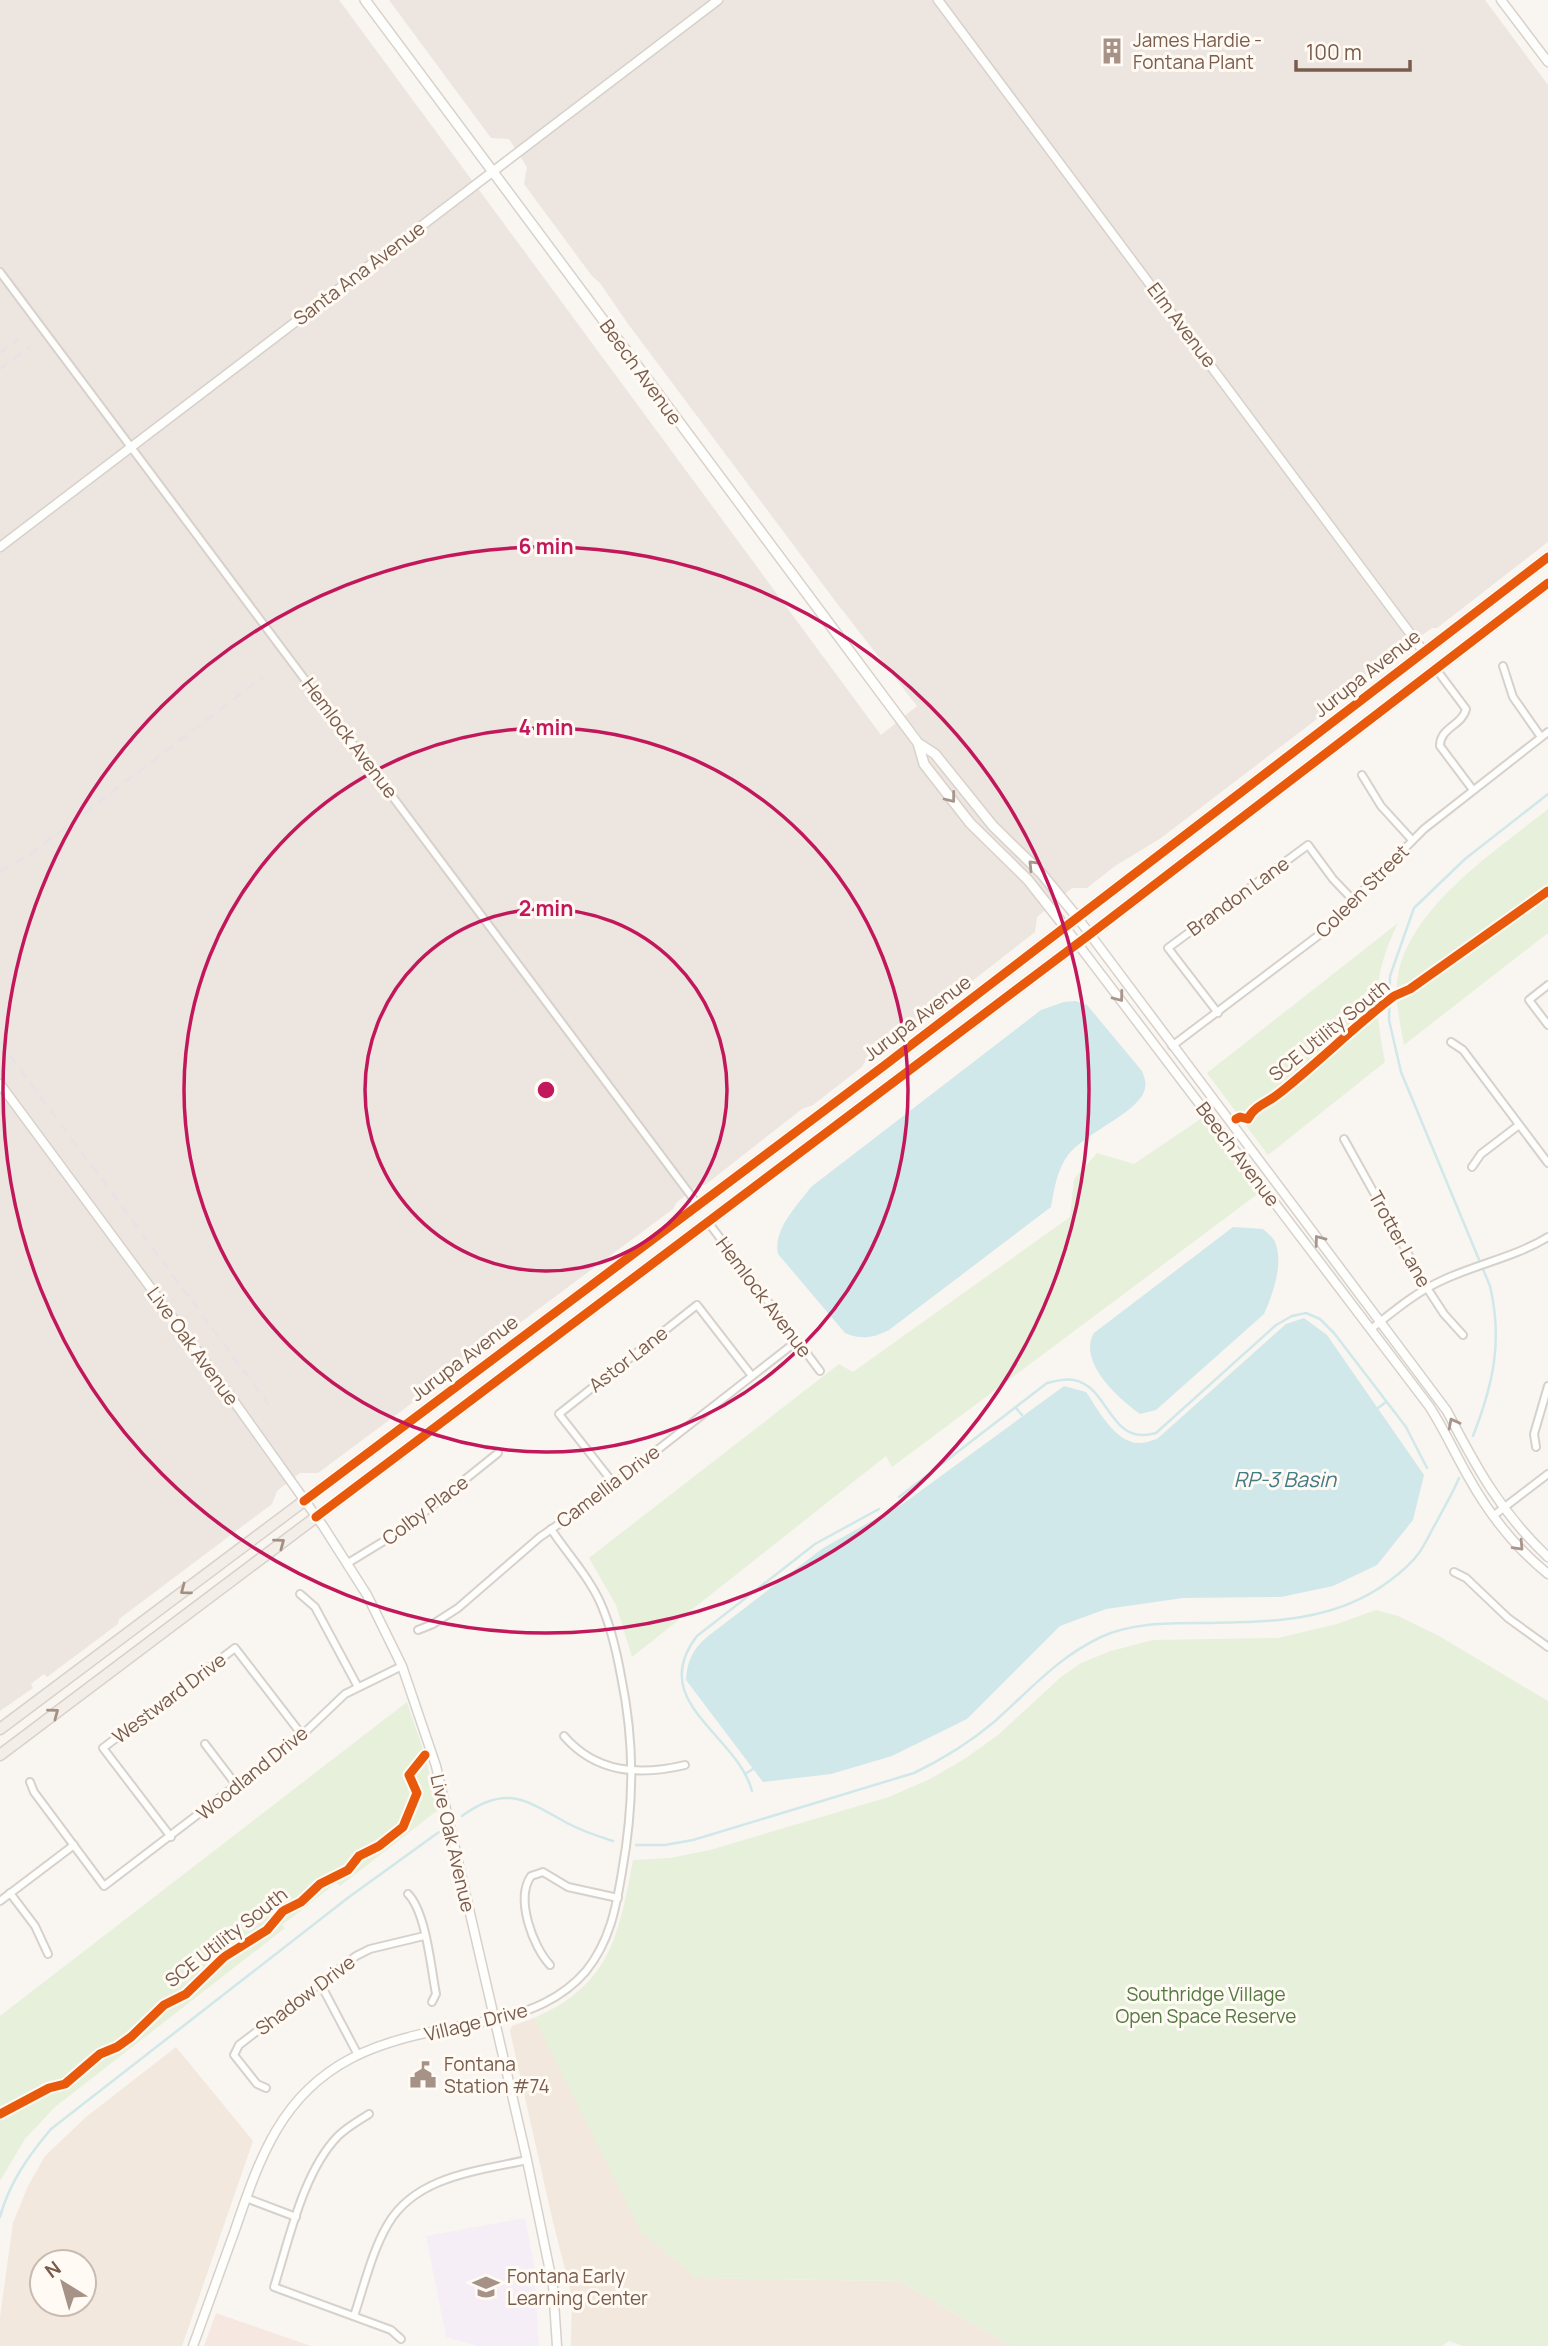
<svg xmlns="http://www.w3.org/2000/svg" width="1548" height="2346" font-family="Manrope,sans-serif">
  <rect width="100%" height="100%" fill="#f9f5f0"/>
  <g fill="#f2e8de" fill-rule="evenodd">
    <path d="M534 2018 549 2046 696 2278 900 2281 1010 2346H571L572 2297 552 2218 510 2031 512 2026Z"/>
    <path d="M176 2047 253 2141 182 2346H0V2317L13 2223 28 2186 45 2156 86 2117ZM84 2262V2304H42V2262Z"/>
  </g>
  <path fill="#f6e8e1" d="M216 2313 311 2346H204Z"/>
  <path fill="#ede5e0" d="M0 0H339L881 735 917 706 836 602 626 321 600 283 592 276 524 184 527 167 509 139 491 138 389 0H1485L1548 85V542L1437 628H1432L1395 655 1393 661 1161 838 1115 866 1087 888H1072L1037 917 1035 932 894 1042 888 1043 866 1060 862 1067 813 1105 802 1109 705 1185H699L677 1202 673 1209 318 1473H300L277 1491 272 1504 119 1619 118 1624 47 1677 44 1674 31 1684 33 1688 0 1711Z"/>
  <path fill="#f6eef6" d="M525 2218 534 2265 539 2346H478L446 2337 426 2236Z"/>
  <g fill="#e7f0db">
    <path d="M1548 809V933L1404 1045C1400 1023 1394 998 1398 975 1411 906 1497 850 1548 809Z"/>
    <path d="M1398 923C1372 977 1374 1004 1385 1062L1268 1155 1207 1073Z"/>
    <path d="M1202 1118 1259 1193 892 1467 886 1456 632 1657 616 1605 589 1558 839 1364 853 1372 1070 1217 1074 1179 1097 1153 1134 1164Z"/>
    <path d="M1376 1610 1398 1616 1439 1636 1548 1701V2346H1463L1449 2341 1442 2346H1010L900 2281 696 2278 641 2232 534 2018C611 1985 619 1934 633 1860L670 1858 710 1850 889 1797 930 1779 966 1758 998 1735 1061 1677 1081 1663 1111 1651 1153 1640 1278 1638 1337 1624Z"/>
    <path d="M407 1702 425 1755 438 1810 340 1886 336 1883 282 1925 285 1928 55 2107 25 2139 0 2181V2016Z"/>
  </g>
  <g fill="#d0e8ea">
    <path d="M1076 1001 1087 1005 1142 1071C1145 1079 1147 1084 1144 1092 1135 1114 1085 1133 1068 1155 1057 1170 1054 1189 1051 1207L889 1330C873 1338 861 1340 845 1333L778 1254C773 1229 797 1206 811 1187L1041 1010 1064 1002Z"/>
    <path d="M1233 1227 1263 1229C1267 1233 1273 1237 1275 1242 1284 1263 1273 1294 1264 1314L1156 1410 1140 1414C1119 1399 1077 1362 1094 1333Z"/>
    <path d="M1304 1318 1327 1335 1424 1475 1413 1520 1377 1565 1333 1586 1281 1597 1183 1598 1106 1609 1060 1626 967 1719 892 1756 831 1774 763 1782 686 1680C687 1661 693 1649 707 1637L823 1548 904 1503 1064 1386 1086 1392C1098 1409 1116 1445 1141 1443 1146 1443 1152 1440 1157 1439L1286 1324Z"/>
  </g>
  <g fill="none" stroke-linecap="round" stroke-linejoin="round">
    <g stroke="#d0e8ea" stroke-width="2.5">
      <path d="M1015 1407 1022 1415"/>
      <path d="M1378 1408 1386 1402"/>
      <path d="M1473 1436C1493 1385 1503 1341 1490 1286L1401 1072 1389 1020 1390 976 1414 908 1465 859 1548 794"/>
      <path d="M899 1497 1047 1383C1056 1381 1065 1378 1074 1380 1110 1387 1109 1447 1156 1433L1276 1325 1292 1316 1306 1313 1320 1319 1334 1333 1406 1427 1427 1468"/>
      <path d="M745 1774 753 1769"/>
      <path d="M752 1791C737 1734 646 1702 697 1636L815 1544 879 1509"/>
      <path d="M462 1816C506 1784 526 1800 567 1823 582 1831 597 1836 613 1841"/>
      <path d="M636 1845H665L693 1840 914 1773C943 1759 969 1743 994 1722 1029 1691 1058 1657 1101 1637 1133 1622 1172 1623 1206 1623 1270 1622 1334 1622 1388 1582 1399 1574 1411 1564 1419 1553 1426 1543 1431 1531 1437 1521 1444 1507 1453 1493 1459 1478"/>
      <path d="M0 2217C9 2183 29 2155 51 2129L349 1897 439 1832"/>
    </g>
    <g stroke="#d7d1cb" stroke-width="10">
      <g id="minor">
        <path d="M0 272 698 1205"/>
        <path d="M1503 666 1513 697 1541 737"/>
        <path d="M1436 669 1466 709C1462 726 1440 727 1440 746L1473 790"/>
        <path d="M1362 775 1381 806 1412 840"/>
        <path d="M1548 985 1529 1000 1548 1025"/>
        <path d="M1218 1013 1168 948 1308 845 1333 879 1354 901"/>
        <path d="M1451 1042 1463 1050 1548 1163"/>
        <path d="M1172 1046 1319 935 1424 829 1548 732"/>
        <path d="M1344 1139 1427 1288 1444 1314 1463 1335"/>
        <path d="M1472 1167 1481 1154 1519 1125"/>
        <path d="M708 1222 820 1371"/>
        <path d="M1371 1329C1394 1311 1416 1292 1443 1280 1477 1264 1515 1257 1548 1237"/>
        <path d="M1536 1447 1534 1434 1548 1386"/>
        <path d="M614 1484 559 1414 697 1305 752 1376"/>
        <path d="M1493 1516 1548 1474"/>
        <path d="M348 1563 402 1530 498 1453"/>
        <path d="M1454 1572 1466 1578 1508 1618 1548 1647"/>
        <path d="M300 1594 315 1607 358 1687"/>
        <path d="M418 1630 433 1624 458 1608 540 1537 588 1504 797 1341"/>
        <path d="M564 1736C596 1773 639 1776 685 1765"/>
        <path d="M205 1744 237 1786"/>
        <path d="M30 1782 34 1792 104 1886 302 1735 345 1694 402 1666"/>
        <path d="M171 1837 103 1748 235 1648 302 1735"/>
        <path d="M10 1893 35 1926 48 1954"/>
        <path d="M408 1894C426 1912 431 1968 436 1994L432 2002"/>
        <path d="M0 1901 74 1845"/>
        <path d="M550 1965C533 1947 515 1899 531 1876L543 1872 568 1887 618 1898"/>
        <path d="M320 1983 358 2055"/>
        <path d="M494 2020C529 2012 562 1999 586 1971 610 1941 616 1908 622 1872 634 1804 635 1744 621 1676 617 1654 612 1631 603 1609 592 1580 568 1555 551 1529"/>
        <path d="M266 2088 257 2084 234 2055 239 2045 356 1956 370 1949 424 1936"/>
        <path d="M369 2114C358 2121 347 2127 338 2136 303 2172 289 2240 274 2287L391 2330 401 2339"/>
        <path d="M246 2198 296 2217"/>
        <path d="M354 2316C364 2286 372 2251 388 2224 416 2176 478 2171 527 2160"/>
      </g>
    </g>
    <g stroke="#d7d1cb" stroke-width="11">
      <g id="tertiary">
        <path d="M938 0 1424 652"/>
        <path d="M1501 0 1548 62"/>
        <path d="M0 547 718 0"/>
        <path d="M1077 917 1447 1411C1476 1467 1501 1513 1548 1557"/>
        <path d="M1065 927 1429 1406C1444 1429 1455 1454 1469 1478 1489 1514 1516 1548 1548 1574"/>
        <path d="M0 1084 218 1379 323 1526 367 1595 402 1666 436 1766 527 2160 553 2286 557 2346"/>
        <path d="M193 2346C207 2308 221 2269 235 2230 259 2160 280 2096 350 2059 391 2037 448 2028 494 2020"/>
      </g>
    </g>
    <g stroke="#d9d2cb" stroke-width="12">
      <g id="secondary">
        <path d="M365 0 918 743 924 764 970 823 1028 880 1065 927"/>
        <path d="M918 743 935 754 993 826 1041 873 1077 917"/>
      </g>
    </g>
    <g stroke="#dad1cc" stroke-width="13">
      <g id="primary">
        <path d="M0 1729 885 1065 1548 557"/>
        <path d="M0 1755 1089 935 1548 583"/>
      </g>
    </g>
    <use href="#minor" stroke="#fefefd" stroke-width="6"/>
    <use href="#tertiary" stroke="#fefefd" stroke-width="8"/>
    <use href="#secondary" stroke="#fefefd" stroke-width="9"/>
    <use href="#primary" stroke="#f3eee8" stroke-width="10"/>
    <g stroke="#e6e3e7" stroke-width="2.5" stroke-dasharray="10 7" stroke-linecap="butt">
      <path d="M0 353 18 339"/>
      <path d="M0 369 31 346"/>
      <path d="M0 871 28 856 263 677"/>
      <path d="M0 1042 269 1405"/>
    </g>
    <g stroke="#fffaf3" stroke-width="13">
      <g id="cycleway">
        <path d="M1236 1119 1240 1117 1248 1119C1253 1107 1267 1103 1277 1095 1317 1064 1353 1027 1394 996L1410 989 1548 891"/>
        <path d="M304 1501 885 1065 1548 557"/>
        <path d="M316 1517 1089 935 1548 583"/>
        <path d="M0 2114 49 2088 65 2084 100 2054 117 2047 131 2037 164 2005 186 1994 224 1957 267 1930 283 1911 301 1902 320 1884 348 1870 359 1856 379 1846 403 1827 417 1793 409 1775 425 1755"/>
      </g>
    </g>
    <use href="#cycleway" stroke="#e8590c" stroke-width="9"/>
  </g>
  <defs><path id="oneway-chevron" d="M-2-3.5L2.5 0L-2 3.5" fill="none" stroke-width="1.6" stroke-linecap="round" stroke-linejoin="round" transform="scale(1.75)"/></defs>
  <g stroke="#a8958b">
    <use href="#oneway-chevron" transform="translate(951 798) rotate(52)"/>
    <use href="#oneway-chevron" transform="translate(1033 865) rotate(-134)"/>
    <use href="#oneway-chevron" transform="translate(1119 997) rotate(53)"/>
    <use href="#oneway-chevron" transform="translate(1319 1240) rotate(-127)"/>
    <use href="#oneway-chevron" transform="translate(1453 1423) rotate(-118)"/>
    <use href="#oneway-chevron" transform="translate(1519 1546) rotate(47)"/>
  </g>
  <g stroke="#a48f83">
    <use href="#oneway-chevron" transform="translate(280 1543) rotate(-37)"/>
    <use href="#oneway-chevron" transform="translate(185 1590) rotate(143)"/>
    <use href="#oneway-chevron" transform="translate(54 1713) rotate(-37)"/>
  </g>
  <g fill="none" stroke="#c2185b" stroke-width="3.5">
    <circle cx="546" cy="1090" r="181"/>
    <circle cx="546" cy="1090" r="362"/>
    <circle cx="546" cy="1090" r="543"/>
  </g>
  <defs>
    <g id="building-bare" transform="scale(2.1)"><path d="M-4-6H4V6H1V3H-1V6H-4ZM-2.5-4.3h1.7v1.8h-1.7ZM.8-4.3h1.7v1.8H.8ZM-2.5-1h1.7V.8h-1.7ZM.8-1h1.7V.8H.8Z" fill="#a69286" stroke="#fffaf3" stroke-width="2.5" paint-order="stroke"/></g>
    <g id="civic-bare" transform="scale(2.1)"><path d="M-.6-6.5H3V-4.5H.6V-3L4-1V1h2V6H-6V1h2V-1L-.6-3ZM-1.2 2.5V6h2.4V2.5Z" fill="#a69286" stroke="#fffaf3" stroke-width="2.5" paint-order="stroke"/></g>
    <g id="school-bare" transform="scale(2.1)"><path d="M0-5L7-2L0 1L-7-2ZM-4 1L0 2.5L4 1V4Q0 6-4 4Z" fill="#a69286" stroke="#fffaf3" stroke-width="2.5" paint-order="stroke"/></g>
  </defs>
  <g fill-rule="evenodd">
    <use href="#building-bare" x="1112" y="51"/>
    <use href="#civic-bare" x="423" y="2075"/>
    <use href="#school-bare" x="486" y="2287"/>
  </g>
  <g text-anchor="middle" dominant-baseline="central" stroke-width="6" stroke-linejoin="round" paint-order="stroke">
    <g font-size="19" fill="#7a5c4d" stroke="#fffaf3" text-anchor="start">
      <text x="1133" y="40">James Hardie -<tspan x="1133" dy="22">Fontana Plant</tspan></text>
      <text x="444" y="2064">Fontana<tspan x="444" dy="22">Station #74</tspan></text>
      <text x="507" y="2276">Fontana Early<tspan x="507" dy="22">Learning Center</tspan></text>
    </g>
    <g font-size="19" fill="#7a5c4d" stroke="#fffaf3">
      <text transform="translate(359 273) rotate(-37)">Santa Ana Avenue</text>
      <text transform="translate(1182 325) rotate(53)">Elm Avenue</text>
      <text transform="translate(641 372) rotate(54)">Beech Avenue</text>
      <text transform="translate(1367 673) rotate(-38)">Jurupa Avenue</text>
      <text transform="translate(350 738) rotate(53)">Hemlock Avenue</text>
      <text transform="translate(1362 891) rotate(-45)">Coleen Street</text>
      <text transform="translate(1238 896) rotate(-36)">Brandon Lane</text>
      <text transform="translate(917 1018) rotate(-37)">Jurupa Avenue</text>
      <text transform="translate(1329 1030) rotate(-39)">SCE Utility South</text>
      <text transform="translate(1238 1154) rotate(53)">Beech Avenue</text>
      <text transform="translate(1400 1239) rotate(61)">Trotter Lane</text>
      <text transform="translate(764 1297) rotate(53)">Hemlock Avenue</text>
      <text transform="translate(193 1346) rotate(54)">Live Oak Avenue</text>
      <text transform="translate(464 1358) rotate(-37)">Jurupa Avenue</text>
      <text transform="translate(628 1359) rotate(-38)">Astor Lane</text>
      <text transform="translate(608 1486) rotate(-37)">Camellia Drive</text>
      <text transform="translate(425 1510) rotate(-37)">Colby Place</text>
      <text transform="translate(169 1698) rotate(-37)">Westward Drive</text>
      <text transform="translate(252 1773) rotate(-39)">Woodland Drive</text>
      <text transform="translate(453 1843) rotate(77)">Live Oak Avenue</text>
      <text transform="translate(226 1937) rotate(-38)">SCE Utility South</text>
      <text transform="translate(305 1995) rotate(-37)">Shadow Drive</text>
      <text transform="translate(476 2022) rotate(-14)">Village Drive</text>
    </g>
    <g font-size="19" fill="#537a41" stroke="#fffaf3">
      <text x="1206" y="1994">Southridge Village<tspan x="1206" dy="22">Open Space Reserve</tspan></text>
    </g>
    <g font-size="21" font-style="italic" fill="#437c86" stroke="#fffaf3">
      <text x="1285" y="1479">RP-3 Basin</text>
    </g>
  </g>
  <circle cx="546" cy="1090" r="10" fill="#c2185b" stroke="#fffaf3" stroke-width="3.5"/>
  <g font-size="21" text-anchor="middle" font-weight="bold" fill="#c2185b" stroke="#fffaf3" stroke-width="6" stroke-linejoin="round" paint-order="stroke">
    <text x="546" y="554">6 min</text>
    <text x="546" y="735">4 min</text>
    <text x="546" y="916">2 min</text>
  </g>
  <g transform="translate(63 2283) rotate(323)"><circle r="33" fill="#fffaf3" stroke="#cabbb1" stroke-width="2"/>
  <path d="M0-5L12 26L0 18L-12 26Z" fill="#a69286"/>
  <text y="-10" font-size="19" font-weight="bold" text-anchor="middle" fill="#7a5c4d">N</text>
  </g>
  <path d="M1296 60v10h114v-10" fill="none" stroke="#7a5c4d" stroke-width="3.5"/>
  <text x="1306" y="60" font-size="21" fill="#7a5c4d" stroke="#fffaf3" stroke-width="5" paint-order="stroke">100 m</text>
</svg>
